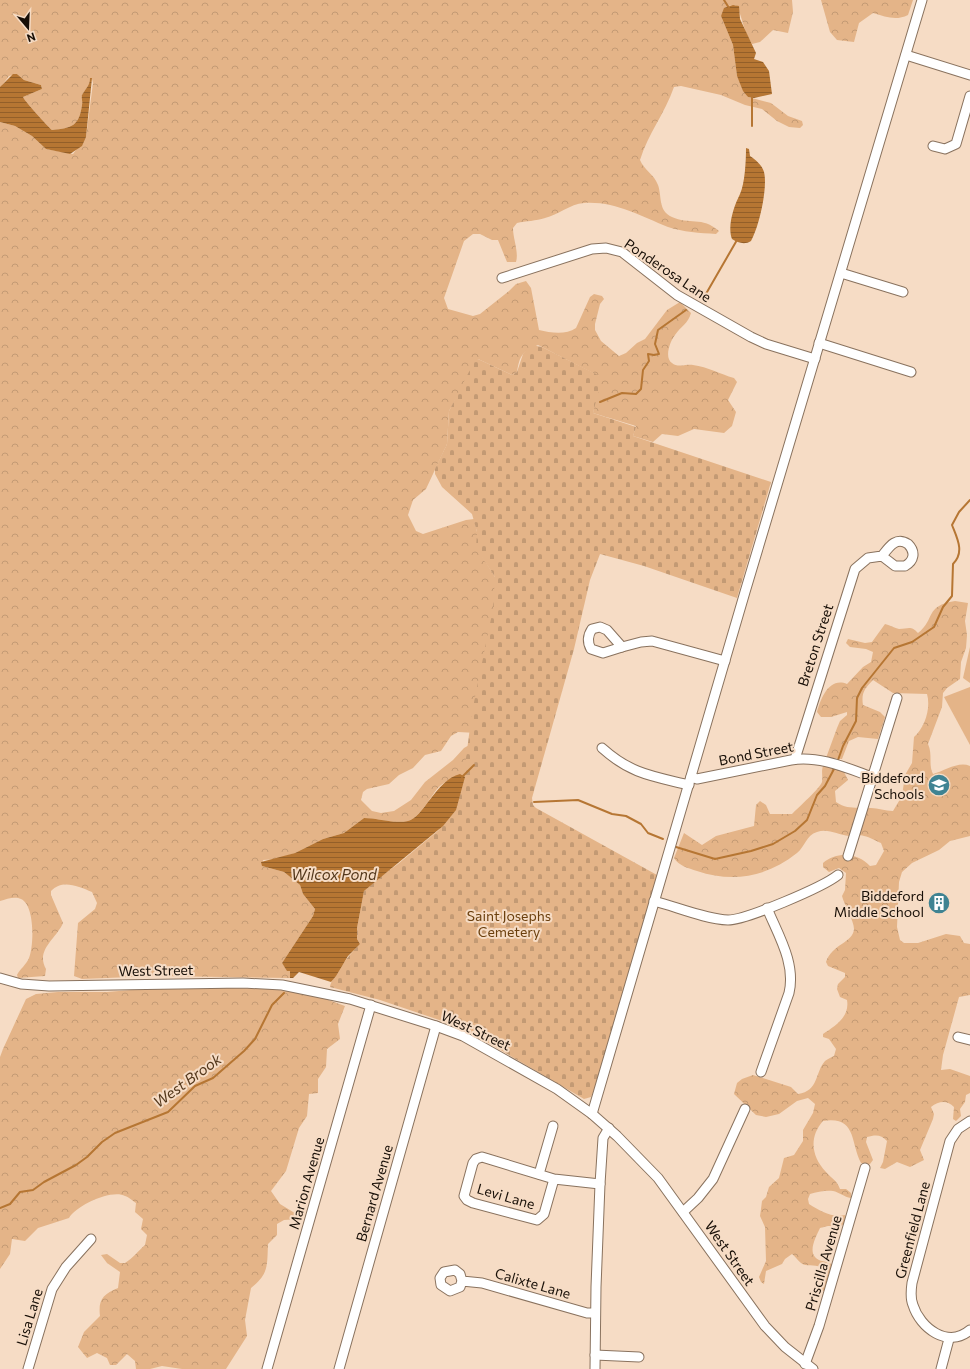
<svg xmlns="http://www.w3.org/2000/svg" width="970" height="1369" font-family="Commissioner,sans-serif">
  <defs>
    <pattern id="forest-crowns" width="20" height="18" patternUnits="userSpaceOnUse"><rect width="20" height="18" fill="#e4b488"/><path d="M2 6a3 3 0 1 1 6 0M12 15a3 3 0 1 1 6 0" fill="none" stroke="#c39a74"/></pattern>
    <pattern id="cemetery-stones" width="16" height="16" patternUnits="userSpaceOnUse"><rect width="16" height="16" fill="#e4b488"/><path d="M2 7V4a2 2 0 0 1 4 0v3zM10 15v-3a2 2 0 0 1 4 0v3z" fill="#c39a74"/></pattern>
    <pattern id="water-rules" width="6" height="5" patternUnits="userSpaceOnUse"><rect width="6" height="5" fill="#b67633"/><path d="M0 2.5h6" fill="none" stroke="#935f29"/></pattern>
  </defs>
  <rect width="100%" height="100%" fill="#f6dcc5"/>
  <g fill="url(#forest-crowns)">
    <path d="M0 0H792L793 12 788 33 773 30 760 42 752 44C743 32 743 17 736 5L728 6 721 16 733 45 737 76 748 97 771 103 788 116 802 121 803 125 800 128 789 127 777 121 762 109 745 105 721 95 681 86 674 87C665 113 648 134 640 160 644 170 654 174 658 185 662 196 658 211 672 217 689 225 702 216 719 231L716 234C700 233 683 232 668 227 640 216 615 201 584 203 570 204 558 215 545 218 536 221 526 221 517 223L513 228C513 239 519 252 516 262H507L498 240H492L480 234H473L464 241 444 298 448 309 473 316 480 314 509 291 516 284 526 281 531 288 539 330C551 333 566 335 576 328L590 297 594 294 602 296 604 299 600 304 595 324V330L601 341 619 356 626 353 637 343 645 339 667 310 680 302 691 313C688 324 681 326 675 335 670 341 664 358 672 363 677 368 687 364 693 365 708 367 720 374 734 378L737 382 728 400 736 412 732 426 724 433 694 429 678 436 662 434 653 442 633 436 636 426 593 413 599 376 542 347 538 345C522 352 520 355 517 372L512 375 478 359 449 411 447 444 426 489 413 500 408 515 416 531 423 534 466 520 474 519 477 532V548L495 577 498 616 477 733 458 732 451 736 441 751 425 755 413 768 399 775 389 784 367 789 363 792 361 800 372 811 381 813 394 811 411 800 425 782 453 760 464 748 471 744 476 800 398 864 439 830 455 776C449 780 441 784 437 789 431 797 418 819 408 821 393 824 379 818 364 818L344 833 323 839 295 853 277 859 263 860 262 866 284 872 300 885 303 894 315 909 313 916 282 963 287 970 291 971 290 978 156 976 82 979 74 976 78 923 95 909 97 903 92 892C78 886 62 879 51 891V895L63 923C57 938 35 950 46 969L45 976 18 978 17 975C20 969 26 965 29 958 34 946 35 905 21 899 15 896 7 899 0 901V122L15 126 32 136 46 149 73 154 86 137 93 83 92 79H90C90 86 85 89 82 95 81 99 83 102 82 105 79 126 72 128 52 130 48 127 24 100 23 97L42 89 41 85 24 80 17 74 9 76 0 88Z"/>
    <path d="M821 0H913L908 15C896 21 886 17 873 13L859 23 854 42 837 40 830 32Z"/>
    <path d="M955 601 968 603 965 621 967 635 966 648 961 662 960 679 947 688 943 693 942 707 928 744C933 755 928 764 933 774 945 771 958 761 970 766V836L950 841 939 850 912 863 902 872 899 882 897 927 900 940 904 943H918L946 934 960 936 964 943 970 944V995L959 997 943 1055 941 1070 950 1069 970 1076V1093L966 1095 965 1102 960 1109 961 1116 956 1121 953 1119 954 1107C947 1100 939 1101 931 1107L934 1114 933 1119 920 1150 924 1160 910 1167 897 1162 885 1169 880 1168 883 1162 887 1141C881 1134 875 1135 867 1137L866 1142 873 1160 870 1164 861 1163C850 1142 857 1116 823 1121 809 1137 811 1156 826 1172 831 1178 837 1180 840 1189H846L851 1193V1198C844 1197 839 1192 833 1191 826 1190 817 1192 810 1194L808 1199 809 1204C820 1211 832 1218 845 1215V1223L841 1226H828L820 1228C816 1237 806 1254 819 1260 824 1262 828 1261 833 1265L825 1291H823L821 1285V1267C814 1264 806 1267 801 1263 798 1261 795 1256 792 1254L785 1259 782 1264 766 1271 764 1284 761 1282 759 1277 766 1261 765 1227 760 1216 761 1209 762 1201 766 1197 769 1187 779 1178 784 1158 794 1155 803 1141V1130L813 1113 815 1104 808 1098 797 1101 779 1114 766 1117 756 1115 734 1094 737 1083 742 1079 753 1075 791 1087 798 1094C819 1091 815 1072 825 1061 828 1059 831 1057 834 1056L836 1049 829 1039 823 1037V1034C835 1026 850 1017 847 1000L840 997 837 989 838 984 845 977V973L828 966 826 962C832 944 853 943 854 929 854 921 844 904 842 896L845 890 846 873 839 868 829 872 823 867V863C837 851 858 853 870 866L876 865 884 851 881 843C876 841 870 837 864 836 860 834 854 837 849 836 838 835 828 828 817 832 806 835 805 847 797 853 767 877 733 883 697 871 688 868 679 866 674 858L684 833 702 845 716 836 754 826 756 805 760 801 766 805 770 814H792C798 808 821 787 822 782 823 776 821 772 823 766H831L844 772 848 780 835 791 836 802C848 810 857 807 871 808 878 808 885 811 893 811L902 796 905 775 912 763 914 737C925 727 931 708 927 694L893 693 873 680C865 688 861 693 863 705L880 712 885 717 878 739 858 737 849 741 842 759 826 758 837 728 840 721 847 715V712L831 717H821L817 712C821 698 829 677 847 684L863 667 871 662 873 652 866 649 850 647 846 643 848 639 865 643 872 642 885 624C889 625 895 628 899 629 908 629 911 625 918 633 936 619 924 606 955 601Z"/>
    <path d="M226 988 271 989 312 994 345 1006 338 1024 340 1039 327 1049 326 1067 318 1079V1093L309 1094 307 1116 299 1128 286 1171 271 1191 280 1204 298 1215 300 1219 284 1220 277 1224V1235L268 1244C267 1265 269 1274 251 1288L245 1320 247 1336 226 1369H182L162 1366 150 1369H136L135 1361 127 1354 116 1365H110L107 1358 97 1353 87 1358 78 1347 84 1332 100 1316C98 1300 103 1294 118 1288L120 1272 107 1263 101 1255 107 1254 120 1263H125C133 1258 138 1251 145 1245L147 1235 141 1229 143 1219 135 1212 136 1203C133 1201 129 1197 125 1196 111 1189 76 1206 69 1218L38 1228 25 1241 12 1239 10 1254 0 1269V1057L3 1049 26 999 36 994 58 992H107L143 989Z"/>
  </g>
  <path fill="url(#cemetery-stones)" d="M531 345 542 347 600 376 601 381 593 413 636 427 633 436 771 482 737 598 644 566 600 554 590 580 574 649 532 798 533 805 536 808 657 875 594 1090 591 1097 584 1099 463 1028 380 1000 330 987C331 978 352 951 360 944L357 939V928L364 891 380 877 398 864 439 830 456 810 465 777 466 758 472 712 493 609 495 577 476 548 477 532 472 514 442 487 435 474V469L447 444 449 411 475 360 478 359 512 375 517 372 523 354Z"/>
  <g fill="#e4b488">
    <path d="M970 647V683L963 678Z"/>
    <path d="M970 687V745L944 697Z"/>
  </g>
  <g fill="url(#water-rules)">
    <path d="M733 5 739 6 740 19 756 53 754 59 763 62 769 71 772 94 754 98 748 97 743 91 737 76 733 45 721 16 724 8Z"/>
    <path d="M13 74H17L24 80 41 85 42 89 23 97C24 100 48 127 52 130 72 128 79 126 82 105 83 101 81 99 82 95 85 89 90 86 90 78H92L86 137 82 146 70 154 46 149 32 136 15 126 0 122V87Z"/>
    <path d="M746 148 749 149 750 156C756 160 762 165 764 172 768 188 759 227 751 241 745 245 738 243 732 239 727 226 734 206 740 194 745 183 746 161 746 148Z"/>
    <path d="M460 774 465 777 456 810 443 826 364 891 357 928V939L360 944 348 956 336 976 331 982 299 972 293 978H290V971H287L282 963 313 916 315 909 303 894 300 885 284 872 262 866 261 862 295 853 323 839 344 833 364 818C379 818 393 824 408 821 423 818 436 780 460 774Z"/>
  </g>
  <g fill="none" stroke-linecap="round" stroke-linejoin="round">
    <g stroke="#b67633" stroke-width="2">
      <path d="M724 0 729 8"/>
      <path d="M752 96V126"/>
      <path d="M703 299 737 240"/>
      <path d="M600 402 622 393 636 394 641 389 643 370 649 361 648 354 654 355 659 354 655 344 658 330 686 310"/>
      <path d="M838 760 843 746 856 721 857 698 862 688 894 648 912 642 934 627 943 607 952 596 953 564C965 552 957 538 952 525L959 512 970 500"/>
      <path d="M462 777 474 765"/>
      <path d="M534 802 578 800 612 814 626 816 641 824 648 833 663 839"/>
      <path d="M676 847 715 859 751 851 773 844 795 831 807 820 817 795 825 786 834 769"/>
      <path d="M0 1208 10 1204 20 1192 33 1190 44 1182 76 1165 87 1157 102 1142 115 1133 168 1112 195 1086 213 1078 244 1051 255 1039 272 1005 284 993"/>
    </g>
    <g stroke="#89725e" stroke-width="11">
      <g id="minor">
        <path d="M906 55 970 75"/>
        <path d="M933 146 945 149 956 144 970 96"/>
        <path d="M841 273 903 292"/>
        <path d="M502 278 592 249 606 248 622 252 677 295 751 337 766 344 815 359"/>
        <path d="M819 343 911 372"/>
        <path d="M600 627 607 630 622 647 603 653 591 649C587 642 588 635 592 629Z"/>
        <path d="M622 647 641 642 652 641 725 661"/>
        <path d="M602 748C631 774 652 776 689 785"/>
        <path d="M795 759 855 569 868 558 882 556 895 566H905C914 561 916 552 908 544 896 536 889 547 882 556"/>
        <path d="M691 777 697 779 791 760C818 755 847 768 872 777"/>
        <path d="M848 856 897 698"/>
        <path d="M654 901C677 907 705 919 728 920 746 920 823 887 838 875"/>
        <path d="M0 978 21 984 49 986 243 983 282 985 350 999 436 1026 463 1036 557 1089 592 1114 617 1136 658 1178 765 1326 785 1347 813 1369"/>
        <path d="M958 1037 970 1040"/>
        <path d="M761 1072 789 993C796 963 778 935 767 908"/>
        <path d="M592 1114 745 592 922 0"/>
        <path d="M970 1121 958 1129 950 1141 912 1283C911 1290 910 1298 913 1305 920 1328 948 1349 970 1330"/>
        <path d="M539 1174 553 1126"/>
        <path d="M554 1179 544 1214 537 1220 473 1203 467 1200 464 1196 473 1163 476 1159 482 1157 554 1179 600 1184"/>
        <path d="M683 1212 698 1198 713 1179 745 1109"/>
        <path d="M462 1281 460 1287 450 1291 441 1285 440 1278 444 1272 455 1270 460 1274 462 1281 482 1283 587 1313H595"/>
        <path d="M595 1355 639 1357"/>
        <path d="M805 1364 819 1326 865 1168"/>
        <path d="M28 1369 52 1289 66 1267 91 1239"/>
        <path d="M267 1369 371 1005"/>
        <path d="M339 1369 436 1026"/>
        <path d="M595 1369 596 1287 600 1184 603 1138 609 1128"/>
        <path d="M941 1369 949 1339"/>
      </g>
    </g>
    <use href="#minor" stroke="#fff" stroke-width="9"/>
  </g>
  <defs>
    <g id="school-disc" transform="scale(1.15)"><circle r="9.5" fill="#3f8392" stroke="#f6dcc5"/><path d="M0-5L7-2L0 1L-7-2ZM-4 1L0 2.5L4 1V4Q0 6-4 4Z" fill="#fff"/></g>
    <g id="building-disc" transform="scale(1.15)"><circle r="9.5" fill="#3f8392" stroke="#f6dcc5"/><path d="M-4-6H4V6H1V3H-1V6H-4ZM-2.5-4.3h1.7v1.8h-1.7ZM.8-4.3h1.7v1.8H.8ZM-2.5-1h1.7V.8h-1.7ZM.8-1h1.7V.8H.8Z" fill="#fff"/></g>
  </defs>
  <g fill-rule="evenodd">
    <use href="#school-disc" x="939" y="785"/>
    <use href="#building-disc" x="939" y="903"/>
  </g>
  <g text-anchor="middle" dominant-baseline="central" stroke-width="4" stroke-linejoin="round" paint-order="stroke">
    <g font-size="14" fill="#180f07" stroke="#f6dcc5">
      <text transform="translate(668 270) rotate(34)">Ponderosa Lane</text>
      <text transform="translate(815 645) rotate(-72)">Breton Street</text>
      <text transform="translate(756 753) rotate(-11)">Bond Street</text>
      <text transform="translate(156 970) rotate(-1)">West Street</text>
      <text transform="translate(476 1030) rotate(25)">West Street</text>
      <text transform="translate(306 1183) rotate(-74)">Marion Avenue</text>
      <text transform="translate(374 1193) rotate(-74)">Bernard Avenue</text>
      <text transform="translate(506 1196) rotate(16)">Levi Lane</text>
      <text transform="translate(912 1230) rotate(-75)">Greenfield Lane</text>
      <text transform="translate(730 1253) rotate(55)">West Street</text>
      <text transform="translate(823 1263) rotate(-74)">Priscilla Avenue</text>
      <text transform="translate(533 1283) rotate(16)">Calixte Lane</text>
      <text transform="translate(29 1317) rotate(-73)">Lisa Lane</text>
    </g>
    <g font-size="14" fill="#180f07" stroke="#f6dcc5" text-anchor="end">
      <text x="924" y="777">Biddeford<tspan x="924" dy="16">Schools</tspan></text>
      <text x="924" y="895">Biddeford<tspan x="924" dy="16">Middle School</tspan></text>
    </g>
    <g font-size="14" fill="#6c400e" stroke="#f6dcc5">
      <text x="509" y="915">Saint Josephs<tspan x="509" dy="16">Cemetery</tspan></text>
    </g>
    <g font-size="15" font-style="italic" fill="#54381c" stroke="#f6dcc5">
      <text x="334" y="874">Wilcox Pond</text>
      <text transform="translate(187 1080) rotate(-36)">West Brook</text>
    </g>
  </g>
  <g transform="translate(28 28) rotate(161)" stroke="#f6dcc5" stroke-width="3" paint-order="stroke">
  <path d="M0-3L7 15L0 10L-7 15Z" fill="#180f07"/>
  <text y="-6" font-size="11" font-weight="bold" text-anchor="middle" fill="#180f07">N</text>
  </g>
</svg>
